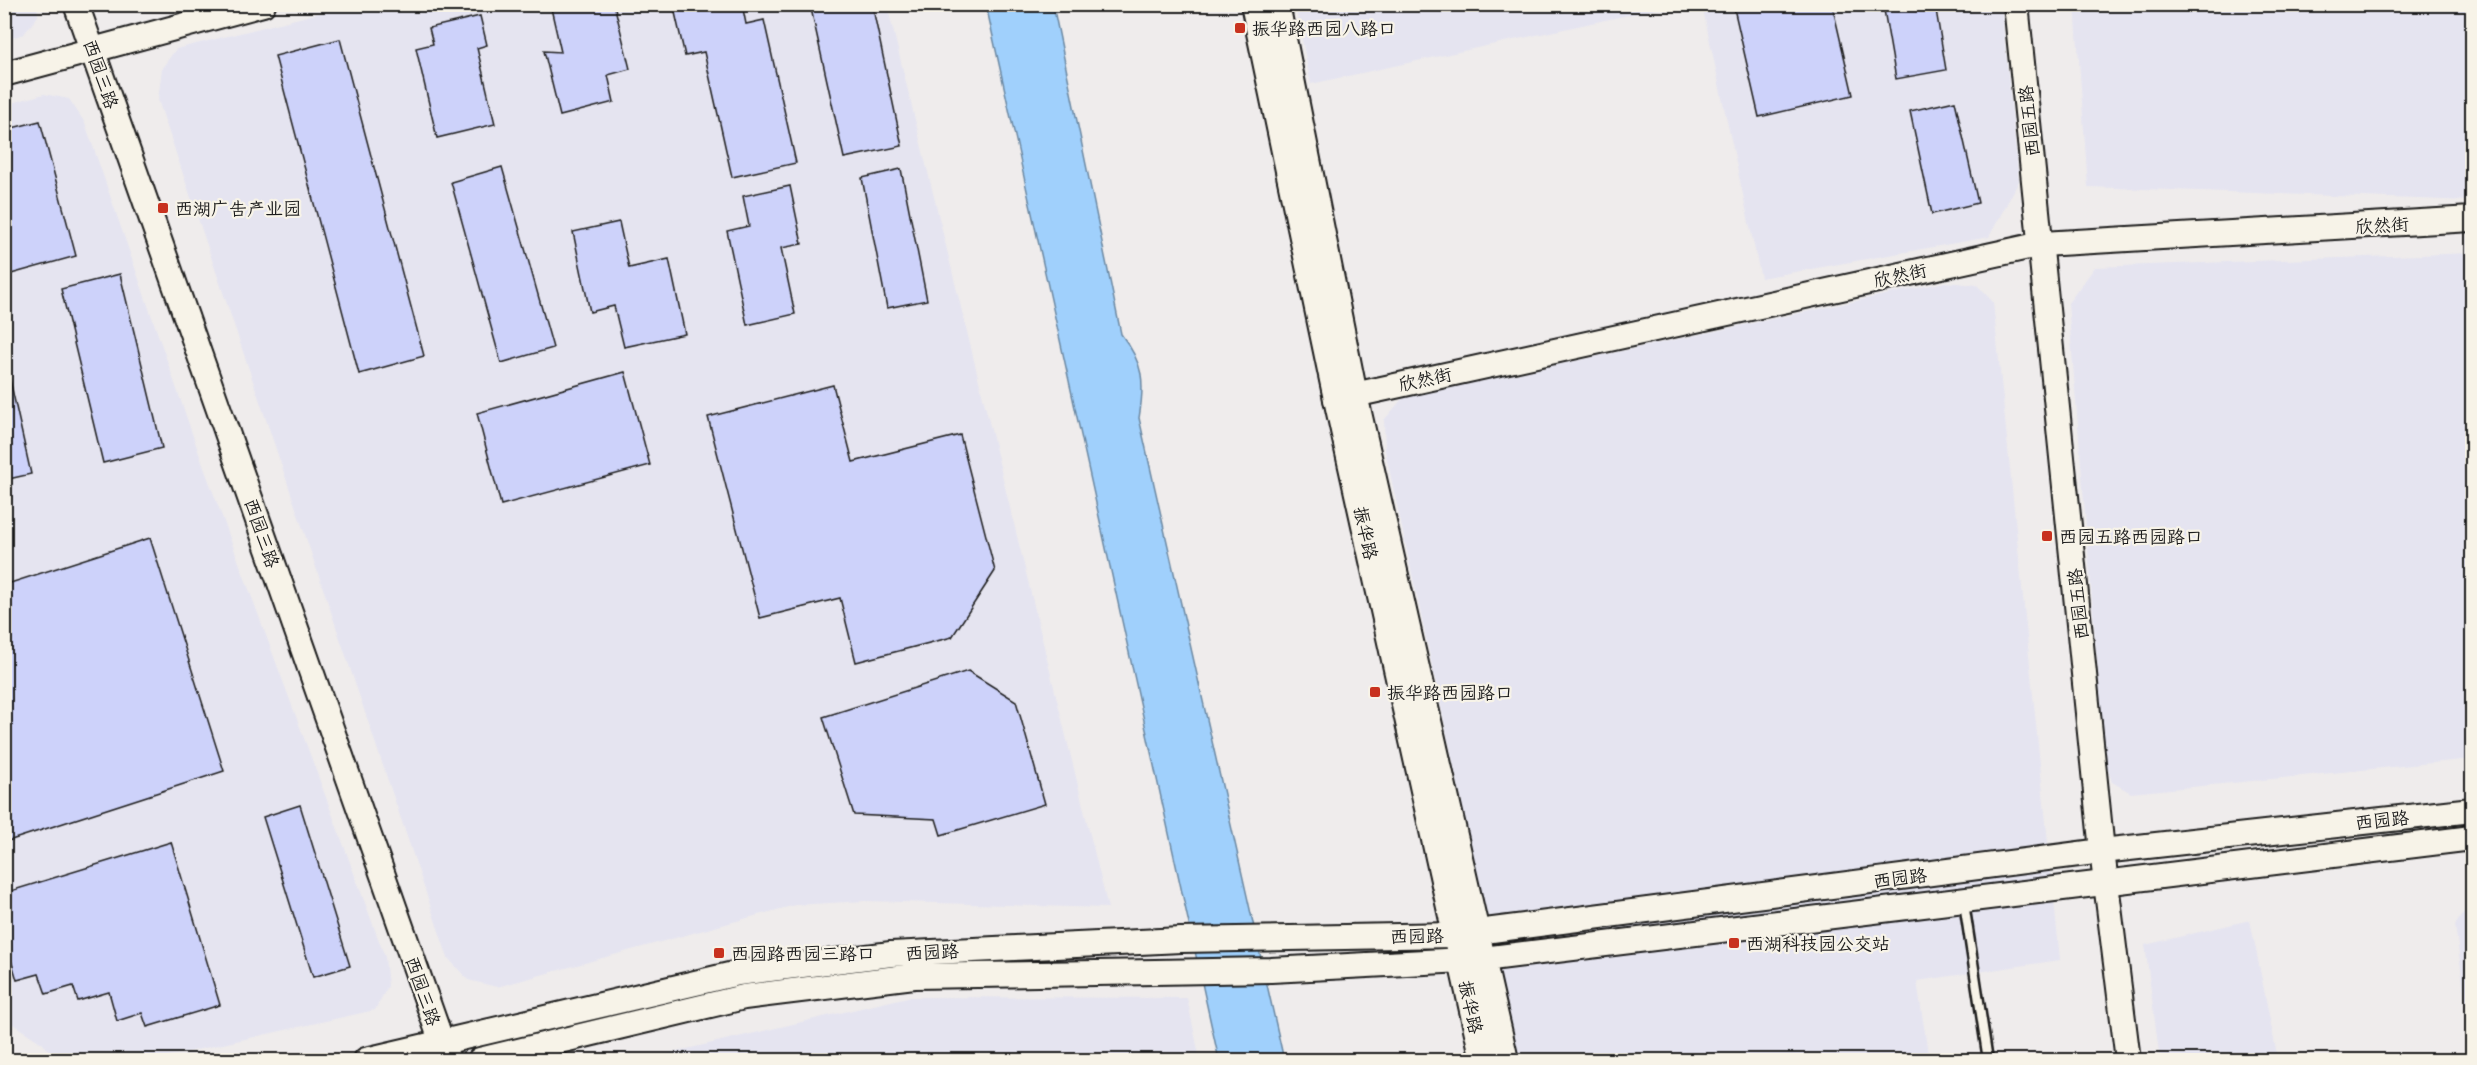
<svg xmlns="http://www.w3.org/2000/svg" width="2477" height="1065" font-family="Delius,'LXGW WenKai TC',sans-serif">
  <rect width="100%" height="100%" fill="#efecec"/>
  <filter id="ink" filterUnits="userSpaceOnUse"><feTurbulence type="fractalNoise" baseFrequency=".0167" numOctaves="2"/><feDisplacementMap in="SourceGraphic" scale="12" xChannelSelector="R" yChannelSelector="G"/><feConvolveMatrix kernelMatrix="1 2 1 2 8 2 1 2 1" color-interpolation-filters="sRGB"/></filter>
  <g filter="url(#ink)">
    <g fill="#e5e4f0">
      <path d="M5 4 37 5 38 16 24 34 5 40Z"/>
      <path d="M114 5V4L182 5 147 12 121 9Z"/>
      <path d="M351 5H887L1108 908 865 901 795 905 497 987 468 980 448 958 158 100 162 68 176 49Z"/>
      <path d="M1295 5V4L1674 5 1311 84Z"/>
      <path d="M1702 5H2001L2019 181 1989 237 1761 278Z"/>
      <path d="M2075 5H2472V201L2088 187Z"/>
      <path d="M44 94 69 99 85 123 203 465 385 957 388 986 375 1010 151 1060H58L42 1043 5 1019 4 105Z"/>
      <path d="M2472 253V759L2131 793 2112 782 2105 761 2068 303 2095 267Z"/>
      <path d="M1945 282 1977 285 1993 302 2060 960 1917 981 1929 1060H1518L1385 450 1384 420 1403 398Z"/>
      <path d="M2472 901V1049L2455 925Z"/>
      <path d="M2250 920 2278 1060H2160L2145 945Z"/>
      <path d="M908 997 1187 998 1200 1060H640Z"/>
    </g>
    <path fill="#a0d0fc" stroke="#6b88a2" stroke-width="1.5" d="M986 5H1053L1121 334C1144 364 1145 382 1139 418L1284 1060H1219Z"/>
    <g fill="#cdd2fa" stroke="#1c1c1c" stroke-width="1.5">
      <path d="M550 4H614L630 69 608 75 614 102 560 116 544 51 561 52Z"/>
      <path d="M673 4H742L746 24 764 20 796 163 732 177 704 52 685 56Z"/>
      <path d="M810 4H872L902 146 844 158Z"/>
      <path d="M1733 4H1832L1853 95 1759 117Z"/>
      <path d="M1883 4H1935L1946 70 1896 79Z"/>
      <path d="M480 16 487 45 477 48 495 124 437 138 416 48 433 44 429 28Z"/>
      <path d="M340 39 424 356 359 374 275 56Z"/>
      <path d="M1955 101 1978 203 1932 214 1910 111Z"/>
      <path d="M40 121 76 256 4 276V130Z"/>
      <path d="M502 167 553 348 501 363 451 182Z"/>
      <path d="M901 169 927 300 887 308 862 178Z"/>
      <path d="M790 186 802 244 781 248 795 314 747 325 727 231 749 226 743 196Z"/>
      <path d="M619 222 629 268 669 259 685 334 624 347 614 306 590 312 573 232Z"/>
      <path d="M120 274 162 448 103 463 61 289Z"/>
      <path d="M4 353 31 474 4 480Z"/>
      <path d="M625 372 650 465 501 505 477 413Z"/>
      <path d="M833 385 853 462 960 435 995 571 952 637 856 662 840 598 760 618 708 417Z"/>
      <path d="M150 538 224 771 8 841 4 830V585Z"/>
      <path d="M968 671 1016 701 1045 804 941 835 936 819 854 815 823 717Z"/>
      <path d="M300 805 350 966 313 977 263 817Z"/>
      <path d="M171 842 220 1005 147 1027 142 1013 117 1021 109 992 78 1001 73 986 46 994 39 974 17 980 11 960 4 962V893Z"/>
    </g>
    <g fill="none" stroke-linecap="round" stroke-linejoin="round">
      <g stroke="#1c1c1c" stroke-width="13">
        <path id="lane" d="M1964 903 1988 1060"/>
      </g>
      <g stroke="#1c1c1c" stroke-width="28">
        <g id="secondary">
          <path d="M76 4 448 1060"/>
          <path d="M1253 4 1336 399 1483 1060"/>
          <path d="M1277 4 1355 395 1506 1060"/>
          <path d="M2016 4 2102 851 2128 1060"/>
          <path d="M4 74 263 4"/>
          <path d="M1336 399 2042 244 2472 219"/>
          <path d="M366 1060 738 973 891 954 1181 940 1454 935 2102 851 2472 810"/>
          <path d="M480 1060 744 997 914 976 1271 970 1483 959 2472 838"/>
        </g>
      </g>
      <use href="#lane" stroke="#f7f3e8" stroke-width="8"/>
      <use href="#secondary" stroke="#f7f3e8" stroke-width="24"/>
    </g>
  </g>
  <g fill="#c8321e" stroke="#f7f3e8" stroke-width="2">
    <rect x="1234" y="22" width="12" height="12" rx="3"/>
    <rect x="157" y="202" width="12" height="12" rx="3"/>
    <rect x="2041" y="530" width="12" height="12" rx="3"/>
    <rect x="1369" y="686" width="12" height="12" rx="3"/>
    <rect x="1728" y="937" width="12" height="12" rx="3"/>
    <rect x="713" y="947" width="12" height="12" rx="3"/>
  </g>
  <g text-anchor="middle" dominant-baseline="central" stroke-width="4.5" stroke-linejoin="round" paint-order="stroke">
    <g font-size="18" fill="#1c1c1c" stroke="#f7f3e8" text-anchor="start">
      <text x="1252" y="28">振华路西园八路口</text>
      <text x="175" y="208">西湖广告产业园</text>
      <text x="2059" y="536">西园五路西园路口</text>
      <text x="1387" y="692">振华路西园路口</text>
      <text x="1746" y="943">西湖科技园公交站</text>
      <text x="731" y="953">西园路西园三路口</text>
    </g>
    <g font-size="18" fill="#1c1c1c" stroke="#f7f3e8">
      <text transform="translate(101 74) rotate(71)">西园三路</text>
      <text transform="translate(2029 121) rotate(-96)">西园五路</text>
      <text transform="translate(2382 225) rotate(-3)">欣然街</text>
      <text transform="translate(1900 275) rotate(-12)">欣然街</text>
      <text transform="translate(1425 379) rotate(-12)">欣然街</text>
      <text transform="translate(262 533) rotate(71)">西园三路</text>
      <text transform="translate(1366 533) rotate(78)">振华路</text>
      <text transform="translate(2078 604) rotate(-96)">西园五路</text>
      <text transform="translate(2382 820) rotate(-6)">西园路</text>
      <text transform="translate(1900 878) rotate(-7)">西园路</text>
      <text transform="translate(1417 936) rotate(-1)">西园路</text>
      <text transform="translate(932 952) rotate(-3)">西园路</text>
      <text transform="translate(423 991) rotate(71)">西园三路</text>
      <text transform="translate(1471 1007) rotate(78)">振华路</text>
    </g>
  </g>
  <rect width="2477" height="1065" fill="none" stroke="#f7f3e8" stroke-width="24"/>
  <rect x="12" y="12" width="2453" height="1041" fill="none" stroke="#1c1c1c" stroke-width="2" filter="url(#ink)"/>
</svg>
